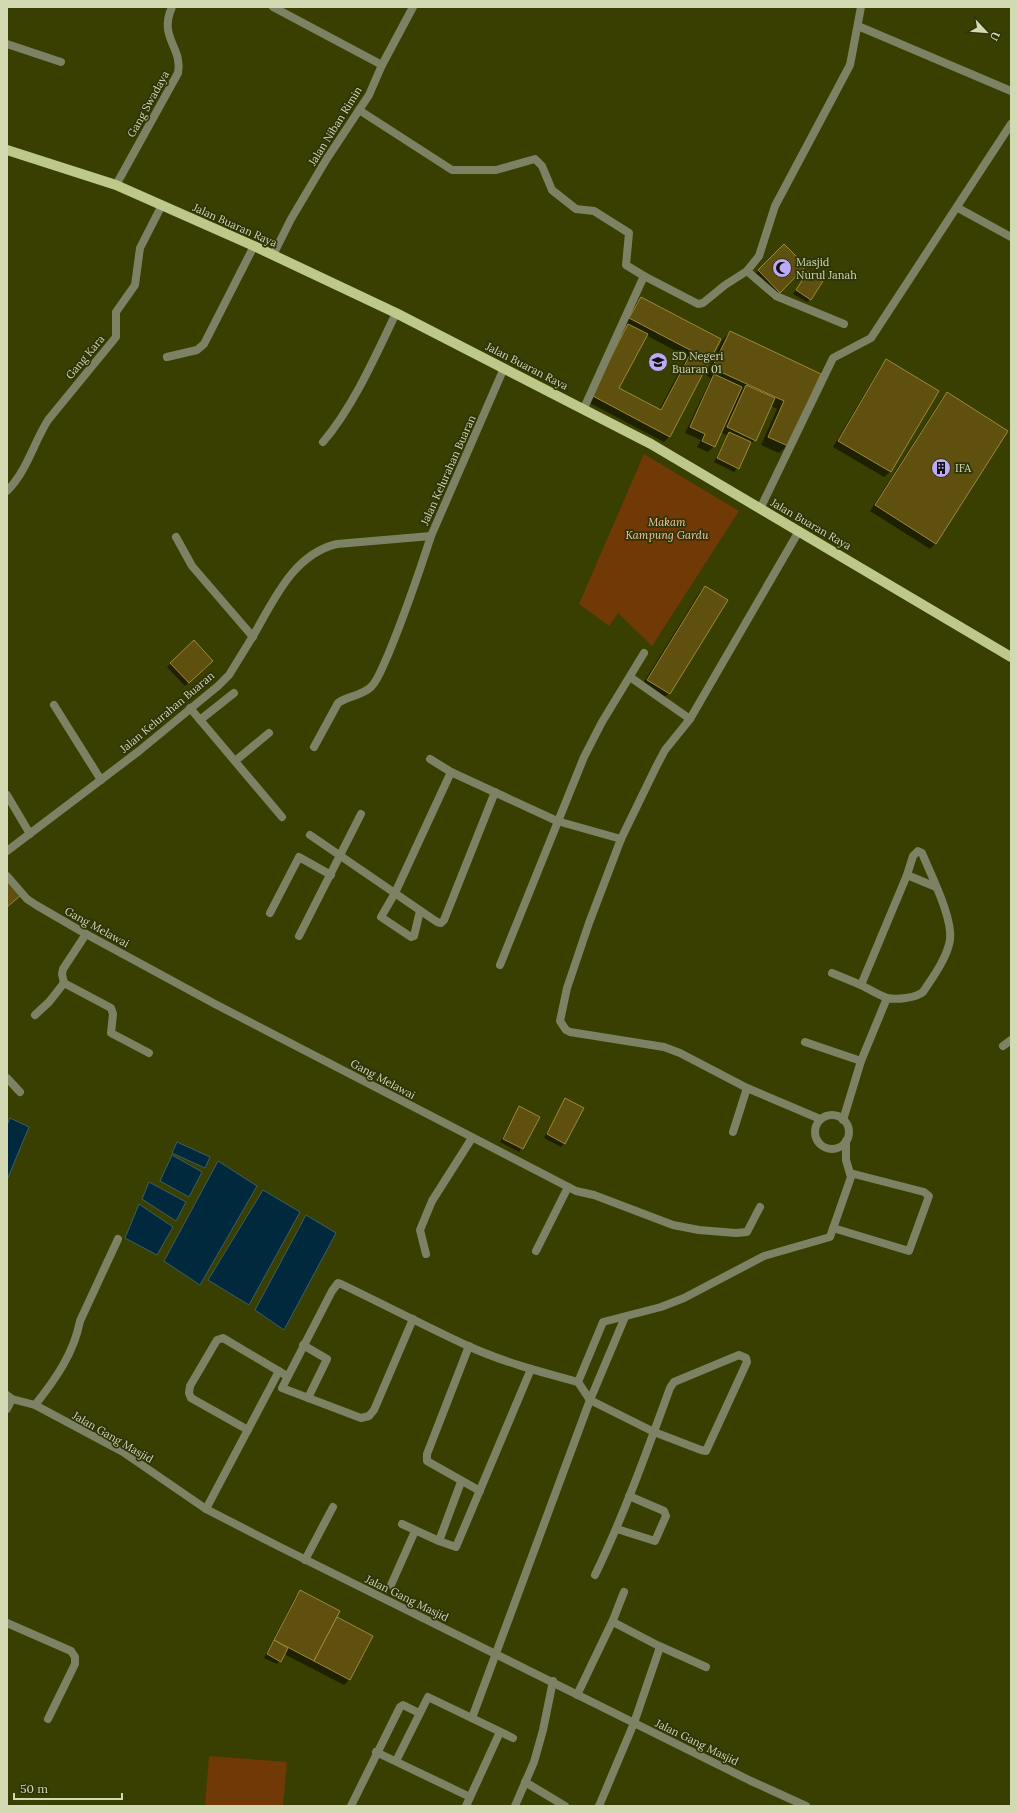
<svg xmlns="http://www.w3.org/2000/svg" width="1018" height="1813" font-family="Lora,serif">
  <rect width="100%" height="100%" fill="#393f00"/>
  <g fill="#703905">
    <path d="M644 454 739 511 652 646 618 613 609 626 579 604Z"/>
    <path d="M209 1756 287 1762 283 1806H205Z"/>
  </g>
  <g fill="#00293e" stroke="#3f5e61">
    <path d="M10 1118 29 1127 7 1180V1125Z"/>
    <path d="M177 1142 210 1157 205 1168 172 1153Z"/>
    <path d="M172 1155 202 1172 189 1197 160 1181Z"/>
    <path d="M218 1161 257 1186 200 1285 164 1261Z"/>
    <path d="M149 1182 186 1202 176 1221 142 1199Z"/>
    <path d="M263 1190 300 1212 249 1305 208 1280Z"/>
    <path d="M139 1204 173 1227 157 1255 125 1238Z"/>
    <path d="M306 1215 336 1233 284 1330 255 1310Z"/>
  </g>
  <g fill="#0007" fill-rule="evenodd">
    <path d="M784 245 805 266 772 299 751 278Z"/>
    <path d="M808 273 810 299 807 302 793 294Z"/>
    <path d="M641 298 720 339 670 436 664 442 586 401 623 331 628 326 625 324 635 304ZM646 335 687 357 659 410 618 388Z"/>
    <path d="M730 332 820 374 787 446 779 453 761 445 777 409 771 406 755 440 749 445 738 468 734 472 714 462 727 435 720 432 714 446 708 452 697 447 701 440 685 433 711 378 706 375 722 340Z"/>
    <path d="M887 361 938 391 890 472 884 477 833 447 881 366Z"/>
    <path d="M947 393 1007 431 935 544 930 549 870 511 942 398Z"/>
    <path d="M705 587 727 600 669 693 663 699 642 685 700 592Z"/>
    <path d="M194 642 212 661 185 686 167 667Z"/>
    <path d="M566 1099 565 1143 561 1147 544 1138Z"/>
    <path d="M519 1108 539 1118 519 1152 500 1142Z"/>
    <path d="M300 1591 335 1618 372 1637 350 1679 344 1685 284 1654 277 1664 264 1658 295 1597Z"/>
  </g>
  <g fill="#5f500f" stroke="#9c8939">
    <path d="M784 244 806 266 780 293 758 270Z"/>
    <path d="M808 271 823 281 811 300 796 290Z"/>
    <path d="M641 297 721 339 670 437 591 395 628 324 648 334 619 388 661 410 692 351 629 318Z"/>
    <path d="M730 331 821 374 788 446 768 437 784 401 712 368Z"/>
    <path d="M886 359 939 391 891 472 838 441Z"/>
    <path d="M714 374 742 387 715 447 702 441 705 434 690 427Z"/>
    <path d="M746 385 775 398 756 441 727 427Z"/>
    <path d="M947 392 1008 431 936 544 875 505Z"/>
    <path d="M729 432 751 442 739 469 717 458Z"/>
    <path d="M705 586 728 600 670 694 647 680Z"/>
    <path d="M194 640 213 661 189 683 170 663Z"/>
    <path d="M7 878 21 895 7 907Z"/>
    <path d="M565 1098 584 1108 565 1144 547 1134Z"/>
    <path d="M519 1106 540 1117 523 1149 503 1139Z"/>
    <path d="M300 1590 340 1611 314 1661 274 1640Z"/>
    <path d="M337 1617 373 1636 350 1680 314 1661Z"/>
    <path d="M274 1640 288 1648 281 1662 267 1654Z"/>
  </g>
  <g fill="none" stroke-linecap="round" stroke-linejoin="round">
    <g stroke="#7d8264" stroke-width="8">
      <path d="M273 7 382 65"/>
      <path d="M858 26 1011 91"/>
      <path d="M7 44 61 62"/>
      <path d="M359 110 452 170H496L535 159 542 166 552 190 576 209 594 211 629 233 626 265 644 276"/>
      <path d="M116 185 178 73C183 47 158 38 172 7"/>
      <path d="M958 208 1011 237"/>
      <path d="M273 255 291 219 326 160 369 95 382 65 413 7"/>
      <path d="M747 271 776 296 844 324"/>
      <path d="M167 357 197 350 204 344 254 246"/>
      <path d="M584 408 644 276 698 304 703 303 725 285 747 271 759 256 775 206 850 65 861 7"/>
      <path d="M323 442C353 407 376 355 396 313"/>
      <path d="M7 491C27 471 33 444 48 420L116 337V312L135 285 140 248 162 205"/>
      <path d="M760 509 833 358 871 338 1011 124"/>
      <path d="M799 531 690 719 665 750 656 767 621 839 589 923 567 988 560 1021 566 1030 570 1032 664 1047 680 1053 747 1088 820 1119"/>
      <path d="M176 537 192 566 253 637"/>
      <path d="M630 677 690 719"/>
      <path d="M54 705 101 780"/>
      <path d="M190 708 282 817"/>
      <path d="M200 720 234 693"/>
      <path d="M314 747 338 703C348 696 361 696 371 687 379 679 383 665 388 655 404 616 418 576 431 536"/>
      <path d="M430 759 451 772 557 821 621 839"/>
      <path d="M235 761 269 733"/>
      <path d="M7 795 30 834"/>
      <path d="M310 835 437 922 441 923 444 920 495 792"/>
      <path d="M7 851 139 751 218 686 229 675C237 662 245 649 253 636 273 602 293 554 337 544L431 536 504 368"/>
      <path d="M918 851 922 853C931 875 953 918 950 940 947 958 933 977 923 992 916 998 896 1000 887 998 878 995 869 989 861 985L907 875 913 856Z"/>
      <path d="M907 875 936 887"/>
      <path d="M7 876 27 899 36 905 86 934 215 1004 576 1191 594 1195 673 1225 699 1230 736 1233 747 1232 760 1207"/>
      <path d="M420 911 414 936 411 937 381 917 395 893 451 772"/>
      <path d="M270 913 299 857 331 875"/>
      <path d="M86 934 63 969 62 974 64 983 111 1008 113 1014 111 1033 149 1053"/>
      <path d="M299 936 361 814"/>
      <path d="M500 965 584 757 602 722 644 653"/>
      <path d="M832 973 861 985"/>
      <path d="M35 1015 49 1002 64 983"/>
      <path d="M805 1042 861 1061"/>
      <path d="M1003 1046 1011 1040"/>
      <path d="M7 1078 20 1092"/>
      <circle cx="832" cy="1132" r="17"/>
      <path d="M843 1120 861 1061 887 998"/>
      <path d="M733 1132 747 1088"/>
      <path d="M833 1228 909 1251 929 1196 924 1192 850 1173"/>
      <path d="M536 1251 568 1187"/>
      <path d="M426 1254 420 1230 432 1201 472 1138"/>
      <path d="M413 1319 374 1410 369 1416 361 1418 282 1388 332 1291 338 1283 341 1284C383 1304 425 1326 468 1346 503 1362 541 1372 578 1382L590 1400 654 1432 701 1450 706 1451 747 1362 746 1358 739 1355 674 1382 670 1388C647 1451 624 1515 595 1575"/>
      <path d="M303 1345 327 1359 308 1398"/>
      <path d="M469 1346 427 1454V1461L480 1491"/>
      <path d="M578 1382 603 1322 661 1307 684 1298 764 1256 830 1237 851 1177 846 1160V1141"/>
      <path d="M7 1395 12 1399 35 1405 123 1452 206 1509 280 1547 751 1781 806 1806"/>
      <path d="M35 1405C55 1380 74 1353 80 1321L118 1239"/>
      <path d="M7 1409 12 1399"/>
      <path d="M248 1430 191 1398 189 1393 190 1386 217 1340 223 1338 287 1376"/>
      <path d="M206 1509 279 1371"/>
      <path d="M402 1524 439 1541 456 1547 531 1369"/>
      <path d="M617 1529 655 1541 666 1516 664 1511 629 1496"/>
      <path d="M439 1541 461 1482"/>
      <path d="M305 1560 333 1507"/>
      <path d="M391 1585 415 1531"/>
      <path d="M613 1622 657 1645 706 1667"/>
      <path d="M7 1623 71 1651 75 1657V1664L48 1719"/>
      <path d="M577 1695 613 1620 624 1592"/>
      <path d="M472 1718 590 1400 625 1317"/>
      <path d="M376 1752 470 1797"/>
      <path d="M396 1761 428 1697 513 1738"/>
      <path d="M525 1782 565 1806"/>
      <path d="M351 1806 400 1707 403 1705 419 1713"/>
      <path d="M466 1806 500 1732"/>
      <path d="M515 1806 534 1762 543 1730 553 1681"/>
      <path d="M599 1806 634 1723 660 1647"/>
    </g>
    <path stroke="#bec88a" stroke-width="10" d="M7 150 116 185 254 246 396 313 651 444 1011 657"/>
  </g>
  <defs>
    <g id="mosque-disc" transform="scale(1)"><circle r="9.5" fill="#bda9f5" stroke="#2f3309"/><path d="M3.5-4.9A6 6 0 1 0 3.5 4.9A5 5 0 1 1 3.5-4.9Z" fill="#111"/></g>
    <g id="school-disc" transform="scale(1)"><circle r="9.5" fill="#bda9f5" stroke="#2f3309"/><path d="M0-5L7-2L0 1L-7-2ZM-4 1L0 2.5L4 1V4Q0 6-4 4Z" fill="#111"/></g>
    <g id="building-disc" transform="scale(1)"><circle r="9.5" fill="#bda9f5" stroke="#2f3309"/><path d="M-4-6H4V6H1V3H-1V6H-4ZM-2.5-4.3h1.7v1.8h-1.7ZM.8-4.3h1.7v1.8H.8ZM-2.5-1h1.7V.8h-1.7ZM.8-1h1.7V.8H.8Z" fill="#111"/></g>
  </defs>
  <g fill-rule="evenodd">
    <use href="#mosque-disc" x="782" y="268"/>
    <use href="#school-disc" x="658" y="362"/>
    <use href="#building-disc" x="941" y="468"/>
  </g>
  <g text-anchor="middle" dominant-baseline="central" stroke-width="3.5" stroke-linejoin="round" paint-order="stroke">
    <g font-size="11" fill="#d2d9b3" stroke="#2f3309">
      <text transform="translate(148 104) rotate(-61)">Gang Swadaya</text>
      <text transform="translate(335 126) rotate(-58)">Jalan Niban Rimin</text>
      <text transform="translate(235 225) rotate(24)">Jalan Buaran Raya</text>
      <text transform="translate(85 357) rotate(-50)">Gang Kara</text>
      <text transform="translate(527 366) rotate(27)">Jalan Buaran Raya</text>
      <text transform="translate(448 470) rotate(-66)">Jalan Kelurahan Buaran</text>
      <text transform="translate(811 524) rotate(30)">Jalan Buaran Raya</text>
      <text transform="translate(167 712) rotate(-40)">Jalan Kelurahan Buaran</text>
      <text transform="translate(97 927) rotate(29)">Gang Melawai</text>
      <text transform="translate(383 1079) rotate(28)">Gang Melawai</text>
      <text transform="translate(113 1437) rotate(30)">Jalan Gang Masjid</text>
      <text transform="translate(407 1598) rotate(26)">Jalan Gang Masjid</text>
      <text transform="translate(697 1742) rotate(26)">Jalan Gang Masjid</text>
    </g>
    <g font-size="11" fill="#d2d9b3" stroke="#2f3309" text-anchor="start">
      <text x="796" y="262">Masjid<tspan x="796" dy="13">Nurul Janah</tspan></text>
      <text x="672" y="356">SD Negeri<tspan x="672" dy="13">Buaran 01</tspan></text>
      <text x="955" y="468">IFA</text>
    </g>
    <g font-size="11" font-style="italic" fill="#fcc7a3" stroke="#2f3309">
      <text x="667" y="522">Makam<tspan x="667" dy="13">Kampung Gardu</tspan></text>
    </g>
  </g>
  <rect width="1018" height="1813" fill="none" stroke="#d2d9b3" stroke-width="16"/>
  <g transform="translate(986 32) rotate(116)" stroke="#2f3309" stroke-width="3" paint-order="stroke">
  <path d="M0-3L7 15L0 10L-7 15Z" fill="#d2d9b3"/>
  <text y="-6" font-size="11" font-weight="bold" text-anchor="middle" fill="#d2d9b3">U</text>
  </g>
  <path d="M14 1793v6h108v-6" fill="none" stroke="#d2d9b3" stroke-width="2"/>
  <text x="20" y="1793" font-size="12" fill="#d2d9b3" stroke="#2f3309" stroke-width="3" paint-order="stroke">50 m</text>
</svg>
